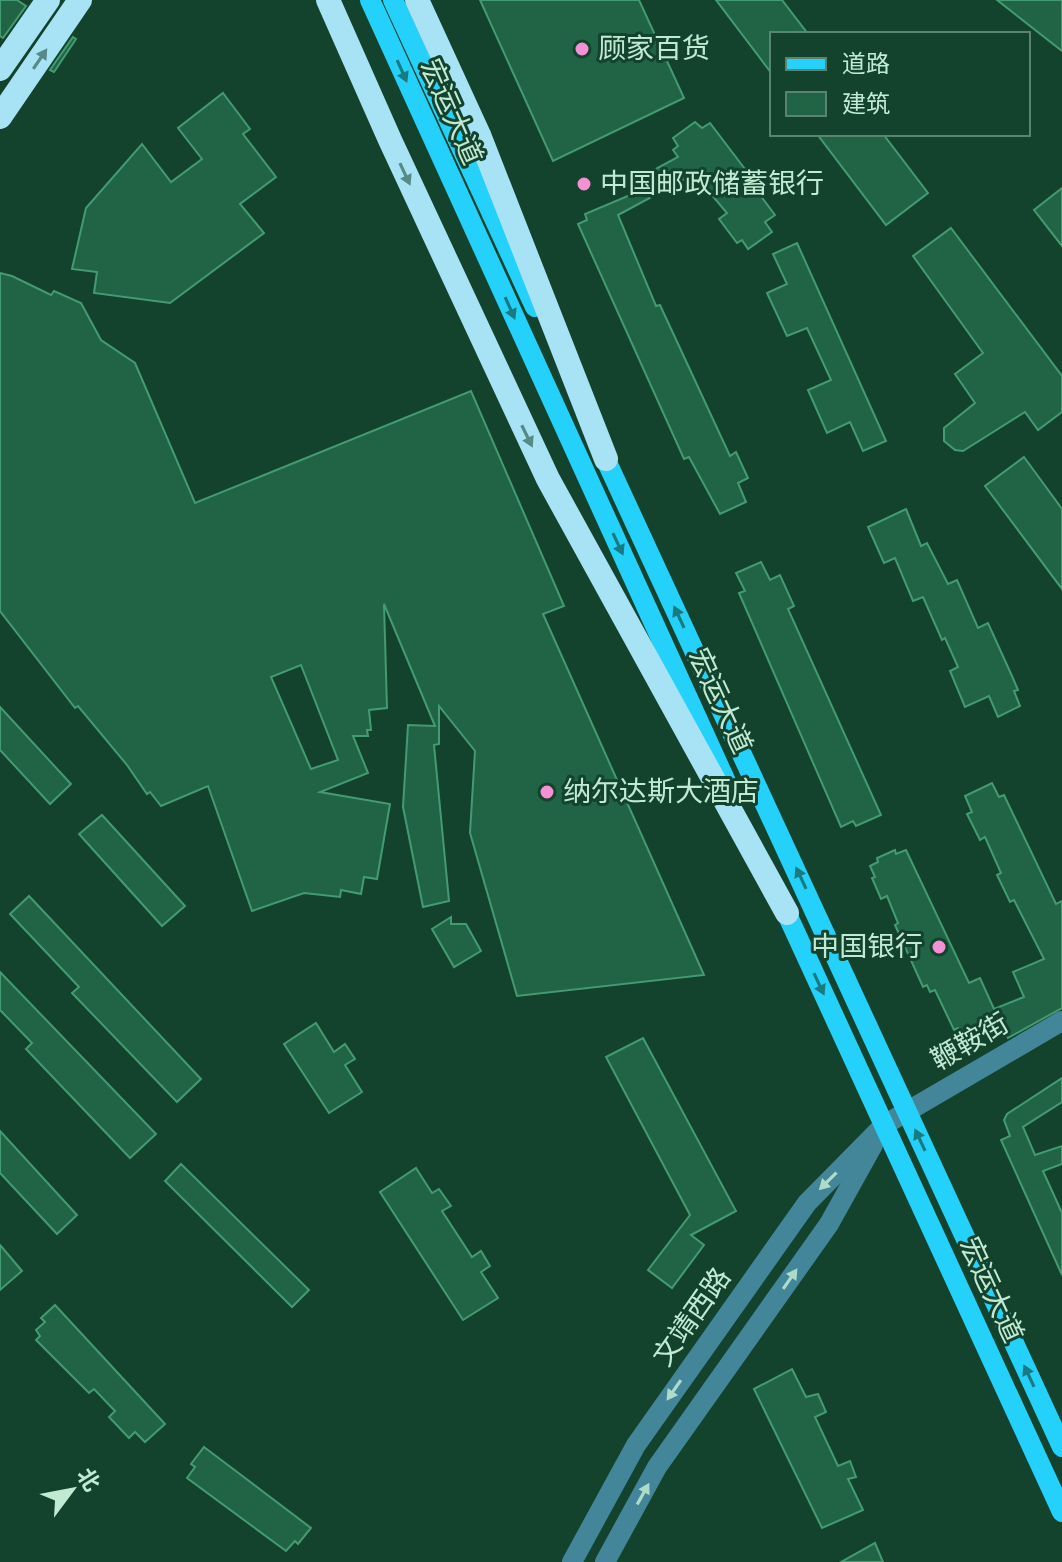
<svg xmlns="http://www.w3.org/2000/svg" width="1062" height="1562" font-family="'Source Sans 3','Noto Sans SC',sans-serif">
  <rect width="100%" height="100%" fill="#13422d"/>
  <g fill="#216445" stroke="#449b71" stroke-width="2" fill-rule="evenodd">
    <path d="M0 0H17L26 6 3 38 0 36Z"/>
    <path d="M480 0H639L684 98 553 161Z"/>
    <path d="M716 0H782L808 34H772V74Z"/>
    <path d="M997 0H1062V51Z"/>
    <path d="M73 37 76 39 54 72 50 70Z"/>
    <path d="M223 93 250 129 243 134 276 177 240 204 264 233 170 303 94 293 97 272 72 269 86 208 142 144 171 182 202 159 178 128Z"/>
    <path d="M695 122 702 128 710 123 751 177 748 179 775 215 765 222 772 232 748 249 742 240 737 243 719 219 727 213 694 174 618 215 656 306 660 305 730 456 736 452 748 478 738 483 746 502 720 514 689 457 684 459 578 224 587 220 585 214 635 193 630 183 678 157 673 150 678 146 673 138Z"/>
    <path d="M817 134H883L928 193 886 225Z"/>
    <path d="M1062 188V246L1034 210Z"/>
    <path d="M951 228 1062 376V412L1038 430 1025 412 963 451 955 450 944 441V428L975 403 955 374 983 353 913 256Z"/>
    <path d="M797 243 886 441 863 451 850 422 827 433 808 390 831 380 807 328 787 336 767 293 787 284 773 254Z"/>
    <path d="M0 273 12 276 51 295 54 291 81 303 101 340 135 363 195 503 471 391 564 606 543 614 704 975 517 996 470 833 475 751 439 706V744L434 745 449 901 423 907 403 807 408 725 435 726 384 604 387 708 369 710 371 730H367L368 736H353L368 773 320 792 390 804 377 879 364 877 361 894 341 890 340 897 304 893 252 911 208 786 161 806 150 792 147 794 127 765 78 706 75 708 0 611ZM301 665 338 760 311 769 271 677Z"/>
    <path d="M1024 457 1062 509V589L985 486Z"/>
    <path d="M906 509 921 546 927 543 948 584 957 580 978 628 988 623 1012 676 1018 690 1014 691 1020 706 998 717 989 696 965 707 950 671 958 667 945 638 942 640 923 597 913 601 895 558 884 563 868 527Z"/>
    <path d="M761 562 770 580 780 575 794 606 788 609 881 815 856 826 853 821 841 827 739 593 745 591 736 573Z"/>
    <path d="M0 707 71 784 50 804 0 750Z"/>
    <path d="M992 783 999 797 1004 795 1056 904 1062 901V1008L1008 1038 1000 1023 973 1035 972 1032 962 1036 958 1028 954 1030 935 990 930 992 927 985 923 987 895 925 898 923 887 896 881 899 872 878 875 877 870 866 878 862 877 858 895 850 896 854 906 850 969 983 980 978 994 1009 1024 997 1013 972 1044 959 1014 900 1010 902 997 875 1001 873 985 837 980 840 967 814 972 812 965 796Z"/>
    <path d="M102 815 185 906 162 926 79 834Z"/>
    <path d="M29 896 201 1079 177 1102 72 993 79 987 10 914Z"/>
    <path d="M451 917V924H466L481 951 454 967 432 929Z"/>
    <path d="M0 972 156 1134 130 1158 26 1049 32 1043 0 1010Z"/>
    <path d="M316 1023 334 1052 345 1044 355 1059 345 1065 362 1092 329 1113 284 1044Z"/>
    <path d="M643 1038 736 1211 691 1235 704 1245 672 1288 648 1270 690 1215 606 1057Z"/>
    <path d="M1062 1078V1102L1023 1127 1035 1155 1062 1146V1164L1043 1171 1062 1213V1275L1001 1140 1010 1136 1004 1120 1007 1114Z"/>
    <path d="M0 1131 77 1215 57 1234 0 1173Z"/>
    <path d="M181 1164 309 1290 292 1307 165 1181Z"/>
    <path d="M416 1168 432 1193 439 1189 451 1206 442 1211 472 1257 481 1251 490 1266 481 1272 498 1298 463 1320 380 1192Z"/>
    <path d="M0 1245 22 1271 0 1290Z"/>
    <path d="M55 1305 165 1424 145 1442 135 1432 129 1438 109 1417 115 1411 94 1389 89 1393 36 1340 40 1336 36 1330 45 1322 41 1318Z"/>
    <path d="M792 1369 806 1397 818 1394 826 1412 815 1417 838 1466 850 1461 856 1477 848 1479 863 1510 822 1528 754 1389Z"/>
    <path d="M204 1447 311 1528 298 1544 295 1541 286 1551 187 1478 195 1467 191 1464Z"/>
    <path d="M875 1543 883 1562H841Z"/>
  </g>
  <g fill="none" stroke-linecap="round" stroke-linejoin="round">
    <g stroke="#43869a" stroke-width="20">
      <path d="M572 1562 636 1445 807 1203 884 1125 1062 1021"/>
      <path d="M605 1562 657 1467 829 1224 873 1145"/>
    </g>
    <g stroke="#23d1fb" stroke-width="20">
      <path d="M370 0 728 786"/>
      <path d="M393 0 535 307"/>
      <path d="M599 445 1062 1447"/>
      <path d="M780 899 1062 1512"/>
    </g>
    <g stroke="#a7e2f5" stroke-width="24">
      <path d="M328 0 390 140 548 479 787 913"/>
      <path d="M417 0 479 135 606 459"/>
      <path d="M0 69 48 0"/>
      <path d="M0 117 80 0"/>
    </g>
  </g>
  <defs><path id="oneway-solid" d="M-6-.8H1V-3.2L6.5 0L1 3.2V.8H-6Z" transform="scale(2)"/></defs>
  <g fill="#568a87">
    <use href="#oneway-solid" transform="translate(40 59) rotate(-56)"/>
    <use href="#oneway-solid" transform="translate(405 174) rotate(65)"/>
    <use href="#oneway-solid" transform="translate(527 436) rotate(64)"/>
  </g>
  <g fill="#197b7f">
    <use href="#oneway-solid" transform="translate(402 71) rotate(66)"/>
    <use href="#oneway-solid" transform="translate(510 308) rotate(66)"/>
    <use href="#oneway-solid" transform="translate(618 544) rotate(65)"/>
    <use href="#oneway-solid" transform="translate(679 617) rotate(-115)"/>
    <use href="#oneway-solid" transform="translate(801 878) rotate(-115)"/>
    <use href="#oneway-solid" transform="translate(819 984) rotate(65)"/>
    <use href="#oneway-solid" transform="translate(920 1140) rotate(-115)"/>
    <use href="#oneway-solid" transform="translate(1029 1376) rotate(-115)"/>
  </g>
  <g fill="#aedbca">
    <use href="#oneway-solid" transform="translate(828 1181) rotate(135)"/>
    <use href="#oneway-solid" transform="translate(790 1279) rotate(-55)"/>
    <use href="#oneway-solid" transform="translate(674 1390) rotate(125)"/>
    <use href="#oneway-solid" transform="translate(643 1494) rotate(-61)"/>
  </g>
  <g fill="#f491d4" stroke="#13422d" stroke-width="3">
    <circle cx="582" cy="49" r="8"/>
    <circle cx="584" cy="184" r="8"/>
    <circle cx="547" cy="792" r="8"/>
    <circle cx="939" cy="947" r="8"/>
  </g>
  <g text-anchor="middle" dominant-baseline="central" stroke-width="6" stroke-linejoin="round" paint-order="stroke">
    <g font-size="28" fill="#c1ead2" stroke="#13422d" text-anchor="start">
      <text x="598" y="49">顾家百货</text>
      <text x="600" y="184">中国邮政储蓄银行</text>
      <text x="563" y="792">纳尔达斯大酒店</text>
      <text x="923" y="947" text-anchor="end">中国银行</text>
    </g>
    <g font-size="28" fill="#c1ead2" stroke="#13422d">
      <text transform="translate(451 112) rotate(66)">宏运大道</text>
      <text transform="translate(720 701) rotate(65)">宏运大道</text>
      <text transform="translate(970 1042) rotate(-30)">鞭鞍街</text>
      <text transform="translate(991 1290) rotate(65)">宏运大道</text>
      <text transform="translate(692 1317) rotate(-55)">文靖西路</text>
    </g>
  </g>
  <rect x="770" y="32" width="260" height="104" fill="#13422d" stroke="#59856f" stroke-width="2"/>
  <rect x="786" y="58" width="40" height="12" fill="#23d1fb" stroke="#59856f" stroke-width="2"/>
  <text x="842" y="72" font-size="24" fill="#c1ead2">道路</text>
  <rect x="786" y="92" width="40" height="24" fill="#216445" stroke="#59856f" stroke-width="2"/>
  <text x="842" y="112" font-size="24" fill="#c1ead2">建筑</text>
  <g transform="translate(72 1490) rotate(58)" stroke="#13422d" stroke-width="6" paint-order="stroke">
  <path d="M0-6L14 30L0 20L-14 30Z" fill="#c1ead2"/>
  <text y="-12" font-size="22" font-weight="bold" text-anchor="middle" fill="#c1ead2">北</text>
  </g>
</svg>
